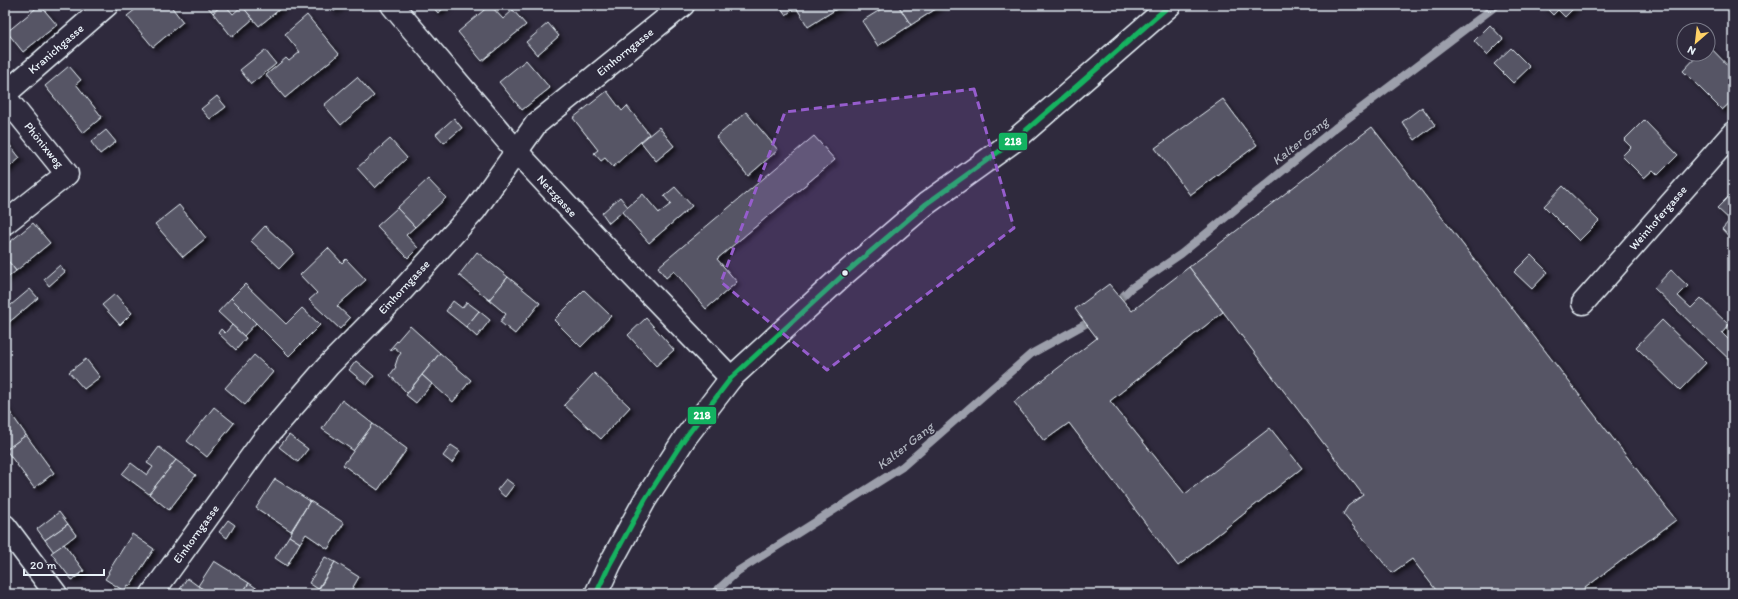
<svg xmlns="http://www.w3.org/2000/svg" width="1738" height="599" font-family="Itim,sans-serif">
  <defs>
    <filter id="shadow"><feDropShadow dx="3.5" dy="3.5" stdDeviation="2" flood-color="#0009"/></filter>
  </defs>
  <rect width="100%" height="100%" fill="#2f2a3d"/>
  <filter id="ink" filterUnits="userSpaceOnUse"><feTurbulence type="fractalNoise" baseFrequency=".025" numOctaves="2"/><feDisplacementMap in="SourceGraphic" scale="8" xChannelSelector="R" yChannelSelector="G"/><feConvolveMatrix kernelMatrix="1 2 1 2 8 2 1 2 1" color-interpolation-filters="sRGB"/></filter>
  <g filter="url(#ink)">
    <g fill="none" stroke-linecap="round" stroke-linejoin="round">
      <g stroke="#9c9fab" stroke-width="8">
        <path d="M1121 298 1131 288 1181 254 1335 128 1497 5"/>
        <path d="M713 594 738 571 902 467 1031 354 1087 323"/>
      </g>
    </g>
    <g fill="#575565" stroke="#e8f1f8" filter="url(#shadow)">
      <path d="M40 5 57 25 23 52 7 32Z"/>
      <path d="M141 5H170L183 22 153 47 127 16Z"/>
      <path d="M206 5H222L213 13Z"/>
      <path d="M222 5H225L233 14 242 6 253 19 232 37 213 13Z"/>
      <path d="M244 5H285L259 26 242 6Z"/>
      <path d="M329 5H342L334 11Z"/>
      <path d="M431 5H448L438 13Z"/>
      <path d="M490 5 503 19 513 10 526 25 482 61 458 32Z"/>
      <path d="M779 5H843L808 27 796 7 786 15Z"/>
      <path d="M888 5H898L911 25 878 46 862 21Z"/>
      <path d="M898 5H942L911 25Z"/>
      <path d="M1543 5H1577L1565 17 1558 10 1553 15Z"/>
      <path d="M307 15 339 54 285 98 266 75 286 58 289 61 300 52 285 34Z"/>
      <path d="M548 23 559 36 537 55 526 42Z"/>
      <path d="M1490 25 1503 39 1487 55 1474 41Z"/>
      <path d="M1708 45 1733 71V100L1722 110 1683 71 1699 54H1708Z"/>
      <path d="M1511 48 1530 67 1513 83 1494 64Z"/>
      <path d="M265 50 276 64 251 84 240 70Z"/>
      <path d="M526 60 550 88 522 110 499 82Z"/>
      <path d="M69 66 81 80 76 84 102 117 83 133 45 86Z"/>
      <path d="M357 77 374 96 341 125 324 105Z"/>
      <path d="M607 91 622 111 627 106 649 134 613 167 605 158 601 161 594 153 598 150 573 118Z"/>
      <path d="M217 96 226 107 210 119 201 109Z"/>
      <path d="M1223 99 1257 145 1190 195 1155 148Z"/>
      <path d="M1422 107 1435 125 1415 140 1402 122Z"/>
      <path d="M746 112 778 150 748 176 716 137Z"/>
      <path d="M454 118 462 128 444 143 436 134Z"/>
      <path d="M1644 120 1678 155 1658 175 1653 170 1644 178 1622 156 1631 147 1624 140Z"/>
      <path d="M659 127 674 146 656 161 641 142Z"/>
      <path d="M1372 127 1676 520 1577 594H1439L1412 559 1392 573 1343 514 1348 506 1363 495 1189 267Z"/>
      <path d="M106 130 116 142 100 154 91 142Z"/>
      <path d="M814 136 835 160 717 259 737 282 706 309 674 271 666 278 658 267Z"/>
      <path d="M5 139 20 158 5 171Z"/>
      <path d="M390 139 407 158 375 188 357 168Z"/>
      <path d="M428 179 446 198 415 227 397 208Z"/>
      <path d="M1563 186 1599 221 1579 241 1544 206Z"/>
      <path d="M675 187 692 206 649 243 622 212 643 194 659 213 671 204 664 196Z"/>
      <path d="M1733 192V241L1722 229 1730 220 1717 208Z"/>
      <path d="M620 197 628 207 609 223 602 213Z"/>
      <path d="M179 205 206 238 183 257 155 224Z"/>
      <path d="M397 208 415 227 406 235 418 248 408 258 377 226Z"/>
      <path d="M33 223 50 243 16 271 5 257V246Z"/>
      <path d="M265 226 294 253 280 268 251 241Z"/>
      <path d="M328 248 342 263 346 259 366 280 337 306 350 318 340 329 309 300 317 293 300 275Z"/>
      <path d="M477 252 508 277 489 300 459 275Z"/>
      <path d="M1531 255 1548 272 1532 289 1514 272Z"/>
      <path d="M5 257 16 271 5 280Z"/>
      <path d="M60 265 65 272 49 286 44 279Z"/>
      <path d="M1189 267 1223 312 1110 401 1185 494 1270 428 1302 468 1178 566 1069 423 1044 441 1014 402 1097 338 1075 309 1109 284 1132 311Z"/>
      <path d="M1671 270 1688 286 1678 296 1691 308 1701 298 1729 325 1722 333 1733 344V363L1654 288Z"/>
      <path d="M508 277 540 303 515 334 500 322 506 314 489 300Z"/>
      <path d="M245 284 286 324 302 308 320 325 289 356 231 298Z"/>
      <path d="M30 289 38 298 7 324 5 321V310Z"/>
      <path d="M584 290 611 316 581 347 554 320Z"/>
      <path d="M115 294 132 313 120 325 102 305Z"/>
      <path d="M231 298 256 323 244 336 218 312Z"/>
      <path d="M453 301 462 308 467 302 479 311 466 327 446 311Z"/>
      <path d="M479 311 490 320 477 337 466 327Z"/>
      <path d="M646 318 674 350 656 366 628 335Z"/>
      <path d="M1662 320 1706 363 1680 390 1636 347Z"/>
      <path d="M232 325 246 338 236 350 218 333 221 329 225 333Z"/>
      <path d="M410 326 440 353 407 393 390 375 396 367 395 366 398 357 401 353 394 347 391 351 390 349Z"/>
      <path d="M440 353 471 380 453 402 422 375Z"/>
      <path d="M254 355 273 372 245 405 225 388Z"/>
      <path d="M86 359 100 377 84 389 69 372Z"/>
      <path d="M356 361 374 376 367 385 349 370Z"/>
      <path d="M594 373 630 407 601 439 564 405Z"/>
      <path d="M422 375 432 384 416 403 406 395Z"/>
      <path d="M342 400 373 424 354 451 322 429Z"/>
      <path d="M5 405 26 435 6 450 5 448Z"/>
      <path d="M214 407 234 423 207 457 187 441Z"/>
      <path d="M373 424 407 449 378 490 343 465Z"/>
      <path d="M26 435 54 473 34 488 6 450Z"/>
      <path d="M289 435 308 449 298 462 279 447Z"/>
      <path d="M451 445 460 451 452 463 443 456Z"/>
      <path d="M159 447 176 460 149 494 122 474 131 463 147 475 153 467 147 463Z"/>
      <path d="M176 460 196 475 169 510 149 494Z"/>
      <path d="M275 479 310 501 291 531 256 508Z"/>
      <path d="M506 479 514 485 505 497 497 490Z"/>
      <path d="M310 501 344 523 328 549 306 534 300 543 289 536Z"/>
      <path d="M59 512 68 524 45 540 37 529Z"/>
      <path d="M228 520 235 525 227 538 219 532Z"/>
      <path d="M68 524 76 535 54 552 45 540Z"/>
      <path d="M132 534 154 549 130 586 128 585 124 591 105 579 109 573 108 572Z"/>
      <path d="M289 536 300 543 287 566 275 558Z"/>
      <path d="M64 544 84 571 72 580 51 553Z"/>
      <path d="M325 557 335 562 318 589 309 583Z"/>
      <path d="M214 561 249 583 242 594H211L198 586Z"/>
      <path d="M335 562 359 577 349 594H316Z"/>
      <path d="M187 578 198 586 211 594H177Z"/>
      <path d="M249 583 265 594H242Z"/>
    </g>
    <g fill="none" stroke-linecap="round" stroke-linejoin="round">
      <g stroke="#e8f1f8" stroke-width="25">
        <g id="minor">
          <path d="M392 5 517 152 606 248 731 378"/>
          <path d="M5 94 107 5"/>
          <path d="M5 97 67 174 5 223"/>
          <path d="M1583 303 1733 133"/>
          <path d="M5 526 56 594"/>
          <path d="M152 594 262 442 328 366 397 296 475 210 536 124 683 5"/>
        </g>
      </g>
      <g stroke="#e8f1f8" stroke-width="25">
        <path id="secondary" d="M596 594 610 564 645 500 685 438 731 378 841 277 926 204 1015 140 1170 5"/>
      </g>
      <use href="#minor" stroke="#2f2a3d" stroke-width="22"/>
      <use href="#secondary" stroke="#2f2a3d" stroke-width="22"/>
      <g stroke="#2f2a3d" stroke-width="8">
        <path id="bus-1" d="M596 594 610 564 645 500 685 438 731 378 841 277 926 204 1015 140 1170 5"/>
      </g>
      <use href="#bus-1" stroke="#13b361" stroke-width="5"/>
    </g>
  </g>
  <path fill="#965dcd" fill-opacity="0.2" stroke="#965dcd" stroke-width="3" stroke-dasharray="8 5" stroke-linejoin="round" d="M974 89 1014 228 827 370 721 282 785 112Z"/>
  <circle fill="#e8f1f8" stroke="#2f2a3d" stroke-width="1.5" cx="845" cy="273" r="3.5"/>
  <g text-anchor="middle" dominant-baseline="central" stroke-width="3" stroke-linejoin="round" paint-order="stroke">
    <g font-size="12" fill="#e8f1f8" stroke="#2f2a3d">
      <text transform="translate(56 49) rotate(-41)">Kranichgasse</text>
      <text transform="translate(625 52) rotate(-39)">Einhorngasse</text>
      <text transform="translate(44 145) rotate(51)">Phönixweg</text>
      <text transform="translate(557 196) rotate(47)">Netzgasse</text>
      <text transform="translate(1658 218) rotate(-49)">Weinhofergasse</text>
      <text transform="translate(404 287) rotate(-47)">Einhorngasse</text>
      <text transform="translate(196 534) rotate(-54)">Einhorngasse</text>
    </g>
    <g font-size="13" font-style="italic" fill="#afb4be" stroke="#2f2a3d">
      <text transform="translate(1300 141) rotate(-39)">Kalter Gang</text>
      <text transform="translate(905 446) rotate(-38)">Kalter Gang</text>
    </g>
  </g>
  <g stroke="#2f2a3d" stroke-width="1.5">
    <rect x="998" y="132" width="30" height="19" rx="4" fill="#13b361"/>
    <rect x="687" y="406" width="30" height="19" rx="4" fill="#13b361"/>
  </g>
  <g font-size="11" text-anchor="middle" font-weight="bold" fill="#fff">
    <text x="1013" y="145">218</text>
    <text x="702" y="419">218</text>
  </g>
  <rect width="1738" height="599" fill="none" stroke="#2f2a3d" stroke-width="20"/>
  <rect x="10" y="10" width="1718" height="579" fill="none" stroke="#e8f1f8" stroke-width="1.5" filter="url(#ink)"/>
  <g transform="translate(1696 42) rotate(208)"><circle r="19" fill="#2f2a3d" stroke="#797a88"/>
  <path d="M0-3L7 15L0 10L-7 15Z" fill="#ffd166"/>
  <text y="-6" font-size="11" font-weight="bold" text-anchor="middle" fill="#e8f1f8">N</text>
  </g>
  <path d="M24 569v6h80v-6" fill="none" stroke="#e8f1f8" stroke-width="2"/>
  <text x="30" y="569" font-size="12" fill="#e8f1f8" stroke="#2f2a3d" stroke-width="3" paint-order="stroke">20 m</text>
</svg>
